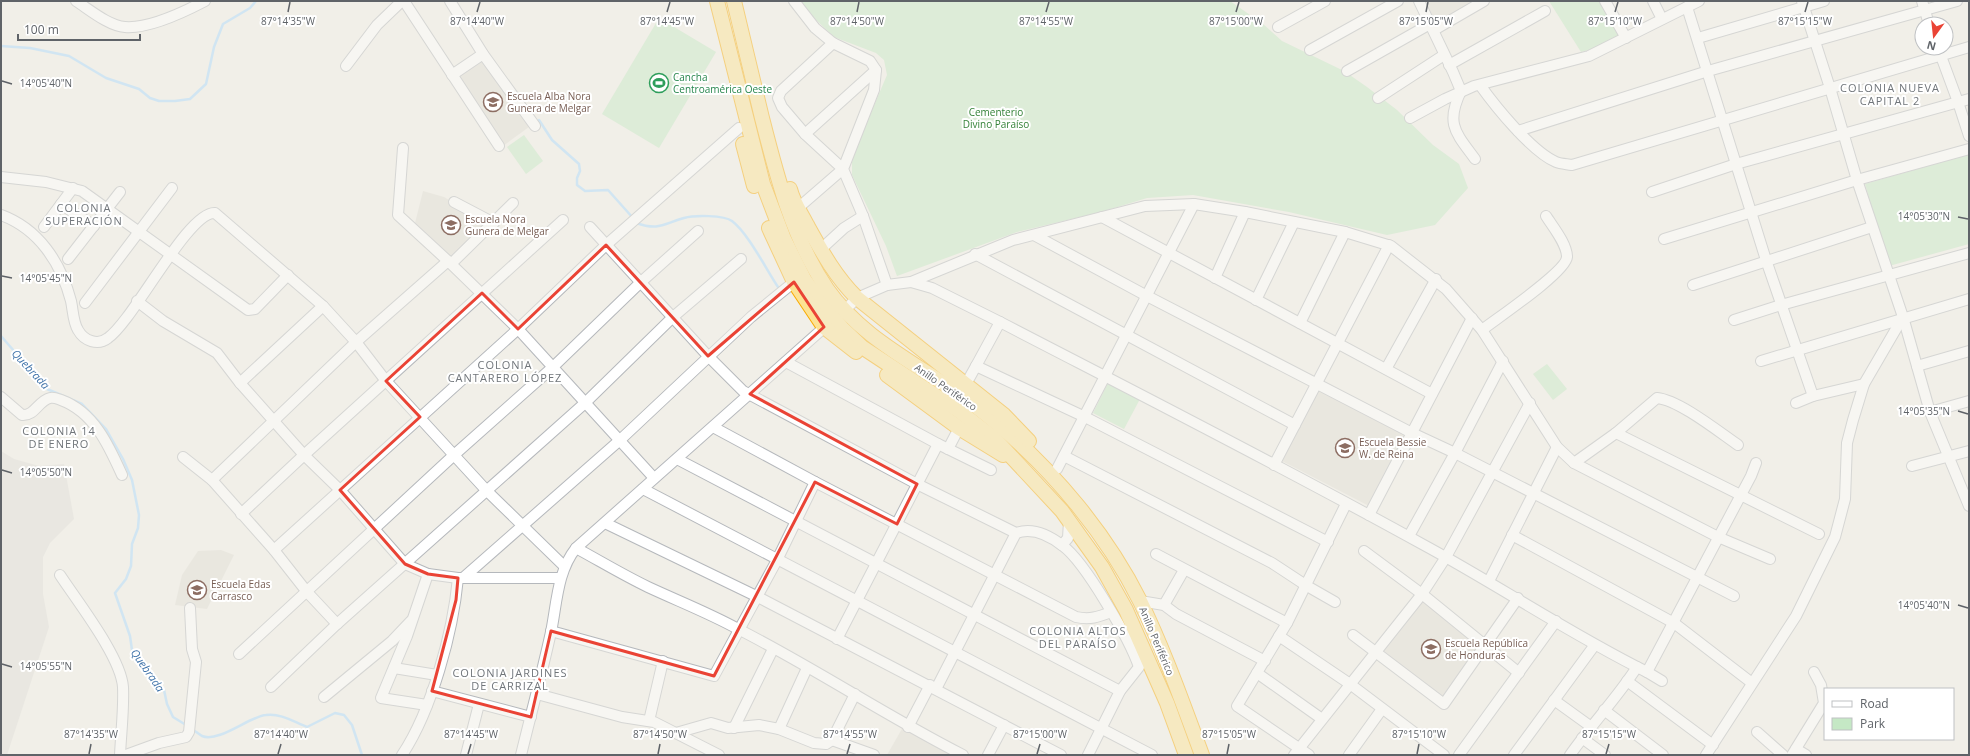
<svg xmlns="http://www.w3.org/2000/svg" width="1970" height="756" font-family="'Open Sans',sans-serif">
  <rect width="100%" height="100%" fill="#f1efe8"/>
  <path fill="#e0deda" d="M1 451 14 459 39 466 64 464 74 519 50 543 43 557V594L49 627 7 755H1Z"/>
  <g fill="#e1ded6">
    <path d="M1421 1H1477L1434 25Z"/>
    <path d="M483 61 529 127 503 146 457 78Z"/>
    <path d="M423 191 444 197 489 224 452 260 414 227Z"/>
    <path d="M1318 391 1408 435 1371 507 1282 461Z"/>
    <path d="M221 550 234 555 207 609 175 605 182 575 198 551Z"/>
    <path d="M1424 598 1482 647 1445 699 1380 651Z"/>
    <path d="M903 727 957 755H887Z"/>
  </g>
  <g fill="#c5e8c5">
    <path d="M799 1H1230L1263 24 1282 41 1344 71 1367 87 1397 110 1433 145 1459 164 1468 188 1435 225 1387 235 1289 212 1193 195 1147 198 1101 212 1017 232 897 276 886 246 852 175V162L855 150 887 75 884 60 876 53 834 37 813 17Z"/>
    <path d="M1549 1H1601L1623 36 1600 47 1581 52Z"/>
    <path d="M659 18 716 52 659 148 602 114Z"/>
    <path d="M524 135 543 161 526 174 507 147Z"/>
    <path d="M1969 154V244L1889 266 1865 184Z"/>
    <path d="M1547 364 1567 389 1553 400 1533 374Z"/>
    <path d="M1108 383 1140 399 1124 429 1093 413Z"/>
  </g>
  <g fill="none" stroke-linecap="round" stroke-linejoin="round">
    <g stroke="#aadaff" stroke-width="2.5">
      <path d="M1 46 30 48 69 56 106 78 139 89 150 98 159 101H175L190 99 206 84 214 47 223 24 250 8 256 1"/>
      <path d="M539 120 552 140 579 164 580 171 577 178V185L585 191 608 190 633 218"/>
      <path d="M636 223C659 231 663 224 684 218 694 215 724 215 732 221 748 233 766 269 778 287"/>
      <path d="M1 336 47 389 82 404 106 429 123 459 132 480 139 515 138 528 132 544 131 566 126 579 115 593 130 636 132 650 164 690 167 704 173 717 186 725"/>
      <path d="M192 729C195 731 199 734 202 736 219 743 250 716 266 715 281 713 294 722 307 727L335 713 344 715 352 725 362 755"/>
    </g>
    <g stroke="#b5b8bc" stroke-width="12">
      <g id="minor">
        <path d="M76 1C90 10 109 26 125 27 149 29 184 12 205 1"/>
        <path d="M404 1 499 146"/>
        <path d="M450 1 483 54 535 126"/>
        <path d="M794 1 815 28 833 43 870 61 876 70 874 90 843 169 863 216 887 285"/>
        <path d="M1419 1 1453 72 1461 91C1445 124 1456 133 1475 159"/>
        <path d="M1605 1 1626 38"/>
        <path d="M1653 1 1662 19"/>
        <path d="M1802 1 1830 88 1857 180 1903 317 1930 412 1969 506"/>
        <path d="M1922 1 1929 24"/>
        <path d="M1687 7 1766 260 1813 396 1864 384"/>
        <path d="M1278 27 1325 1"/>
        <path d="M1434 30 1484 1"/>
        <path d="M1698 38 1824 1"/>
        <path d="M833 43 781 91 778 98 782 107 805 134 843 169"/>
        <path d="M1938 48 1958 102 1969 136"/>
        <path d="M1310 50 1398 1"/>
        <path d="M1449 65 1545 11"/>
        <path d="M346 66 377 25 402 1"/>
        <path d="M1347 71 1430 24"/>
        <path d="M452 75 483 54"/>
        <path d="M1480 85C1495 106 1532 152 1556 162 1561 164 1567 164 1572 165L1969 47"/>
        <path d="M1378 98 1444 55"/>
        <path d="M1410 118 1445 99 1474 86 1589 56 1699 1"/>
        <path d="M1518 131 1708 71 1957 1"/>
        <path d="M805 134 876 70"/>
        <path d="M403 148 398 215 448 261"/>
        <path d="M1 177 46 182 82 191 248 310 255 309 288 275"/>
        <path d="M1652 192 1736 164 1969 99"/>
        <path d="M454 202 494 223"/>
        <path d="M61 204 94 226"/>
        <path d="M798 208 843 169"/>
        <path d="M1 215C39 229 61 263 71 301 73 310 73 322 78 330 84 341 98 346 108 338 134 320 188 211 215 213L323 306 356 342 386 381 486 490 564 566"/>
        <path d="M1102 217 1432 394"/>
        <path d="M44 227 73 188"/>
        <path d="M590 227 708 356 743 391 917 484 1016 533C1033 527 1049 535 1063 546 1085 562 1130 640 1139 667L1120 691 1088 755"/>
        <path d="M1034 235 1147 296 1412 433 1455 453 1734 596"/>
        <path d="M1664 239 1857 180 1969 149"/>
        <path d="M820 250 844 228 863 216"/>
        <path d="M975 254 1295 425"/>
        <path d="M68 259 120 192"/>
        <path d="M452 263 513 203"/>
        <path d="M1215 278 1245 212"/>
        <path d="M911 282 932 288 1000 322C1141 395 1283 467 1422 544 1498 585 1570 634 1647 672L1751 476 1756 463"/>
        <path d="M1693 285 1872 227"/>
        <path d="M1256 300 1294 222"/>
        <path d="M137 301 163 321 217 353 240 383 304 455 340 490 405 564 428 574 458 578H560"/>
        <path d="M85 303 172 188"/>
        <path d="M849 306 857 298 887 285 911 282 1013 240 1145 206 1194 204 1245 212 1345 232 1391 246 1446 289 1482 330 1557 447 1574 463 1718 537 1770 559"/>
        <path d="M1734 320 1781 305 1969 253"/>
        <path d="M1300 323 1345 232"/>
        <path d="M1482 330C1496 319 1566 272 1567 257 1567 244 1553 227 1546 216"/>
        <path d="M1761 361 1969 299"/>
        <path d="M786 362 938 444 991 470"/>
        <path d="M976 366 1000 322"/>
        <path d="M1917 366 1969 351"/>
        <path d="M1386 369 1436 279"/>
        <path d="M240 383 323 306"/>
        <path d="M966 384 976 366 1085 417 1328 542"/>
        <path d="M1 397 22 415C35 416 38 401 50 398 54 397 58 399 61 400 94 412 109 446 122 475"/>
        <path d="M1796 403 1813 396"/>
        <path d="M1930 412 1969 401"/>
        <path d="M713 427 815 482 1076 617C1090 620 1098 617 1111 612"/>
        <path d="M1616 433 1819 534"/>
        <path d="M948 449 959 428"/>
        <path d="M1064 456 1272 563 1307 586 1335 602"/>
        <path d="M183 457 212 480 274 550 307 592 337 624"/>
        <path d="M677 459 1120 691"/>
        <path d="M1574 463 1616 433 1657 398C1679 400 1719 432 1738 445"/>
        <path d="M1274 465 1389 245"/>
        <path d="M1912 466 1969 451"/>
        <path d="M1057 469 1194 204"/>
        <path d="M212 480 356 342 448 261 518 329 654 478"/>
        <path d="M643 489 1152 755"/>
        <path d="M241 514 304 455 563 220"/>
        <path d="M1369 515 1472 318"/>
        <path d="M605 523 756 596 1061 755"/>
        <path d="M1512 535 1674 623 1752 683"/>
        <path d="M1409 536 1455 453 1503 361"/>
        <path d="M1062 545 1068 538 1069 521"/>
        <path d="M576 548C600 561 623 575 648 587 678 601 709 613 738 629 815 668 886 716 963 755"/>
        <path d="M274 550 518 329 606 245 739 128"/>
        <path d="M1364 551 1422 594 1519 673"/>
        <path d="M1156 554 1287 623"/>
        <path d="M60 575C77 601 121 657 123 687 124 709 121 733 120 755"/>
        <path d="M463 578 620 440 751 317 794 282"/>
        <path d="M1489 581 1557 447"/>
        <path d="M1140 601 1164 605 1176 614 1265 661"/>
        <path d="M1164 605 1184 570"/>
        <path d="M551 631 714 676 777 560 815 482"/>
        <path d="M1353 635 1444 704 1518 598"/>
        <path d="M1279 636 1350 684 1444 755"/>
        <path d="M837 639 938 444"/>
        <path d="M239 654 454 455 553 367 641 282 698 231"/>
        <path d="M394 668 437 675"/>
        <path d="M1647 672 1662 681"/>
        <path d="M1257 673 1322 719"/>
        <path d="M1627 681 1713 745"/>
        <path d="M271 687 337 624 585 403 673 317 741 259"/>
        <path d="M936 689 1016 533"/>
        <path d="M432 691 531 717"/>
        <path d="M537 694 622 717 654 722 719 755"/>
        <path d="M855 694 832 740 874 755"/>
        <path d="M324 697 392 641 411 621"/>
        <path d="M1554 700 1590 726"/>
        <path d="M427 705 381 698 407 636 428 574"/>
        <path d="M1604 710 1663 755"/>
        <path d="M649 721 663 661"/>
        <path d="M908 727 930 685"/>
        <path d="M734 728 773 649"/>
        <path d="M779 729 807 668"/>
        <path d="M1757 732 1783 755"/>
        <path d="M676 733 711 723 728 728 759 725 779 729 814 743 826 744 832 740"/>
        <path d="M1582 738 1605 755"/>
        <path d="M1796 749 1806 755"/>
        <path d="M126 755 159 743 186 737 189 732 196 662 192 649 190 608"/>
        <path d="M402 755C432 710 453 632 458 578"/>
        <path d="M466 755 479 704"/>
        <path d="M521 755C531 714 542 673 551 632 557 603 557 572 576 548L827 325"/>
        <path d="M988 755 1004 725"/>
        <path d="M1294 755 1422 594 1446 557 1530 403"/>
        <path d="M1309 755 1237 706 1287 623 1346 504"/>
        <path d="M1349 755 1382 709"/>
        <path d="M1459 755 1556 621"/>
        <path d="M1514 755 1594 646"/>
        <path d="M1570 755C1591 725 1617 698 1637 667"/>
        <path d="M1706 755 1796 616 1835 537 1845 499 1847 443 1853 420 1864 384 1903 317"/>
        <path d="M1792 755 1824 703 1821 685 1814 672"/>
      </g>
    </g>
    <g stroke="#f9ab00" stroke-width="16">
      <g id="highway">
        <path d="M717 1 763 184 784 239 804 279 822 304 842 328 862 347 959 411 994 438 1062 511 1102 567 1126 610 1167 703 1186 755"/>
        <path d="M734 1C743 40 753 79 762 118 777 177 792 237 827 289 860 336 910 360 956 392 971 402 986 414 1000 426 1056 474 1107 535 1140 601 1164 650 1183 704 1202 755"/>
        <path d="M743 144 754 186"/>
        <path d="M790 189C793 202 801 213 807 225 822 252 835 276 857 298L1004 415 1029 441"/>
        <path d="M769 228 794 282 824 327 856 352"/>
        <path d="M887 375 959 428 1003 455"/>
      </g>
    </g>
    <use href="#minor" stroke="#fff" stroke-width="10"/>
    <use href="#highway" stroke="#fde293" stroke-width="14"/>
  </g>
  <path d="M0 0H1970V756H0ZM606 245 708 356 794 282 824 327 750 394 917 484 897 524 815 482 714 676 551 631 531 717 432 691 456 600 458 578 428 574 405 564 340 490 420 417 386 381 482 293 518 329Z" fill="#f1efe8" fill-opacity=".55" fill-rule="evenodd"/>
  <path fill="none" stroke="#ea4335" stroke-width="3" stroke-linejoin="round" d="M606 245 708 356 794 282 824 327 750 394 917 484 897 524 815 482 714 676 551 631 531 717 432 691 456 600 458 578 428 574 405 564 340 490 420 417 386 381 482 293 518 329Z"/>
  <path fill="none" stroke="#5f6368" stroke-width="1.5" d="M288 12 290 2M477 12 480 2M667 12 670 2M857 12 859 2M1046 12 1049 2M1236 12 1239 2M1426 12 1428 2M1615 12 1618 2M1805 12 1808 2M2 81 12 84M1958 217 1968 219M2 276 12 278M1958 411 1968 414M2 470 12 473M1958 605 1968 608M2 664 12 667M89 754 91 744M278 754 281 744M468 754 471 744M658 754 660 744M847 754 850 744M1037 754 1040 744M1227 754 1229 744M1417 754 1419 744M1606 754 1609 744"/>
  <defs>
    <g id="stadium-ring" transform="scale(1)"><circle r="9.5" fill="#fff" stroke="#2e9e5b" stroke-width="1.5"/><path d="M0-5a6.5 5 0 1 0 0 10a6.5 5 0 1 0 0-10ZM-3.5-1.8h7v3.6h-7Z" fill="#2e9e5b"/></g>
    <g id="school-ring" transform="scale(1)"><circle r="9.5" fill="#fff" stroke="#8d6e63" stroke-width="1.5"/><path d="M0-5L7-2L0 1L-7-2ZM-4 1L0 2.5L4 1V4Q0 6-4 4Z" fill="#8d6e63"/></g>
  </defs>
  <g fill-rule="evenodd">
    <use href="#stadium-ring" x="659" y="83"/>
    <use href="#school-ring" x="493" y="102"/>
    <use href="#school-ring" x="451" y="225"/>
    <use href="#school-ring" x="1345" y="448"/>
    <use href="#school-ring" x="197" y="590"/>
    <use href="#school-ring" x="1431" y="649"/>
  </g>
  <g text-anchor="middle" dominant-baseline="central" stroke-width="4" stroke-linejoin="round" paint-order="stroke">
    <g font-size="10" fill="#27864d" stroke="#fff" text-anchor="start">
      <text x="673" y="77">Cancha<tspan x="673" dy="12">Centroamérica Oeste</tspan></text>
    </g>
    <g font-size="10" fill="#785e54" stroke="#fff" text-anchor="start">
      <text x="507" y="96">Escuela Alba Nora<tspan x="507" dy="12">Gunera de Melgar</tspan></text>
      <text x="465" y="219">Escuela Nora<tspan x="465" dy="12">Gunera de Melgar</tspan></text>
      <text x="1359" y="442">Escuela Bessie<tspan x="1359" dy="12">W. de Reina</tspan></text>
      <text x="211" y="584">Escuela Edas<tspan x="211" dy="12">Carrasco</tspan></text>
      <text x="1445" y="643">Escuela República<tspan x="1445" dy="12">de Honduras</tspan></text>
    </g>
    <g font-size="10" fill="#348238" stroke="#fff">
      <text x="996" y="112">Cementerio<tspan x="996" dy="12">Divino Paraíso</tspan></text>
    </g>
    <g font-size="10" fill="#5f6368" stroke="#fff">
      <text transform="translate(946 387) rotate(35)">Anillo Periférico</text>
      <text transform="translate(1157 641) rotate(67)">Anillo Periférico</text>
    </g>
    <g font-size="11" letter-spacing="1" fill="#70757a" stroke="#fff">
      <text x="1890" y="87">COLONIA NUEVA<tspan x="1890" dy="13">CAPITAL 2</tspan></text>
      <text x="84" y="207">COLONIA<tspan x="84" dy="13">SUPERACIÓN</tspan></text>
      <text x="505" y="364">COLONIA<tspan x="505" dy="13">CANTARERO LÓPEZ</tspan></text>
      <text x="59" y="430">COLONIA 14<tspan x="59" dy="13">DE ENERO</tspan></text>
      <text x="1078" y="630">COLONIA ALTOS<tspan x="1078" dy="13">DEL PARAÍSO</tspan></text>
      <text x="510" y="672">COLONIA JARDINES<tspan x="510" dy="13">DE CARRIZAL</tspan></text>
    </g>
    <g font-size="11" font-style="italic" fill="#4174aa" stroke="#fff">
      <text transform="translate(31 369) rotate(47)">Quebrada</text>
      <text transform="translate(148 670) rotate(55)">Quebrada</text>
    </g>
  </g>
  <g font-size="10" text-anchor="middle" fill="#5f6368" stroke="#fff" stroke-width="4" stroke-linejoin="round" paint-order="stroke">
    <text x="288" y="25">87°14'35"W</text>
    <text x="477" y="25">87°14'40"W</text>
    <text x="667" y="25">87°14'45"W</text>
    <text x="857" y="25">87°14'50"W</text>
    <text x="1046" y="25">87°14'55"W</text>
    <text x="1236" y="25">87°15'00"W</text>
    <text x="1426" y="25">87°15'05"W</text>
    <text x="1615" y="25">87°15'10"W</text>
    <text x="1805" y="25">87°15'15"W</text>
    <text x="46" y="87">14°05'40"N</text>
    <text x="1924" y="220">14°05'30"N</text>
    <text x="46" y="282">14°05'45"N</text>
    <text x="1924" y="415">14°05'35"N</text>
    <text x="46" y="476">14°05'50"N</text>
    <text x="1924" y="609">14°05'40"N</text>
    <text x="46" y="670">14°05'55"N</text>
    <text x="91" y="738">87°14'35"W</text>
    <text x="281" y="738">87°14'40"W</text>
    <text x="471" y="738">87°14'45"W</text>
    <text x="660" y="738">87°14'50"W</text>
    <text x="850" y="738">87°14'55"W</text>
    <text x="1040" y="738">87°15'00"W</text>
    <text x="1229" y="738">87°15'05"W</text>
    <text x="1419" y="738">87°15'10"W</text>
    <text x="1609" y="738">87°15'15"W</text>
  </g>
  <rect width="1970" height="756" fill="none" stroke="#5f6368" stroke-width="4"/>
  <rect x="1824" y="688" width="130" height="52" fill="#ffffff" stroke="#bfc1c3"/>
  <rect x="1832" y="701" width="20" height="6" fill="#ffffff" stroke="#bfc1c3"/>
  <text x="1860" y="708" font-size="12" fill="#5f6368">Road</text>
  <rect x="1832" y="718" width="20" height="12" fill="#c5e8c5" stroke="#bfc1c3"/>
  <text x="1860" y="728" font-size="12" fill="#5f6368">Park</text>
  <g transform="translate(1934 36) rotate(195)"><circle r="19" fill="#ffffff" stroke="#bfc1c3"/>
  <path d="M0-3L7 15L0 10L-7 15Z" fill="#ea4335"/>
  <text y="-6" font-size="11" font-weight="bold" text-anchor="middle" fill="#5f6368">N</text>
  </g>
  <path d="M18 34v6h122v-6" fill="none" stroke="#5f6368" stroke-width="2"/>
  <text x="24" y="34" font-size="12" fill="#5f6368" stroke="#ffffff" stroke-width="3" paint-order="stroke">100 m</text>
</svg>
